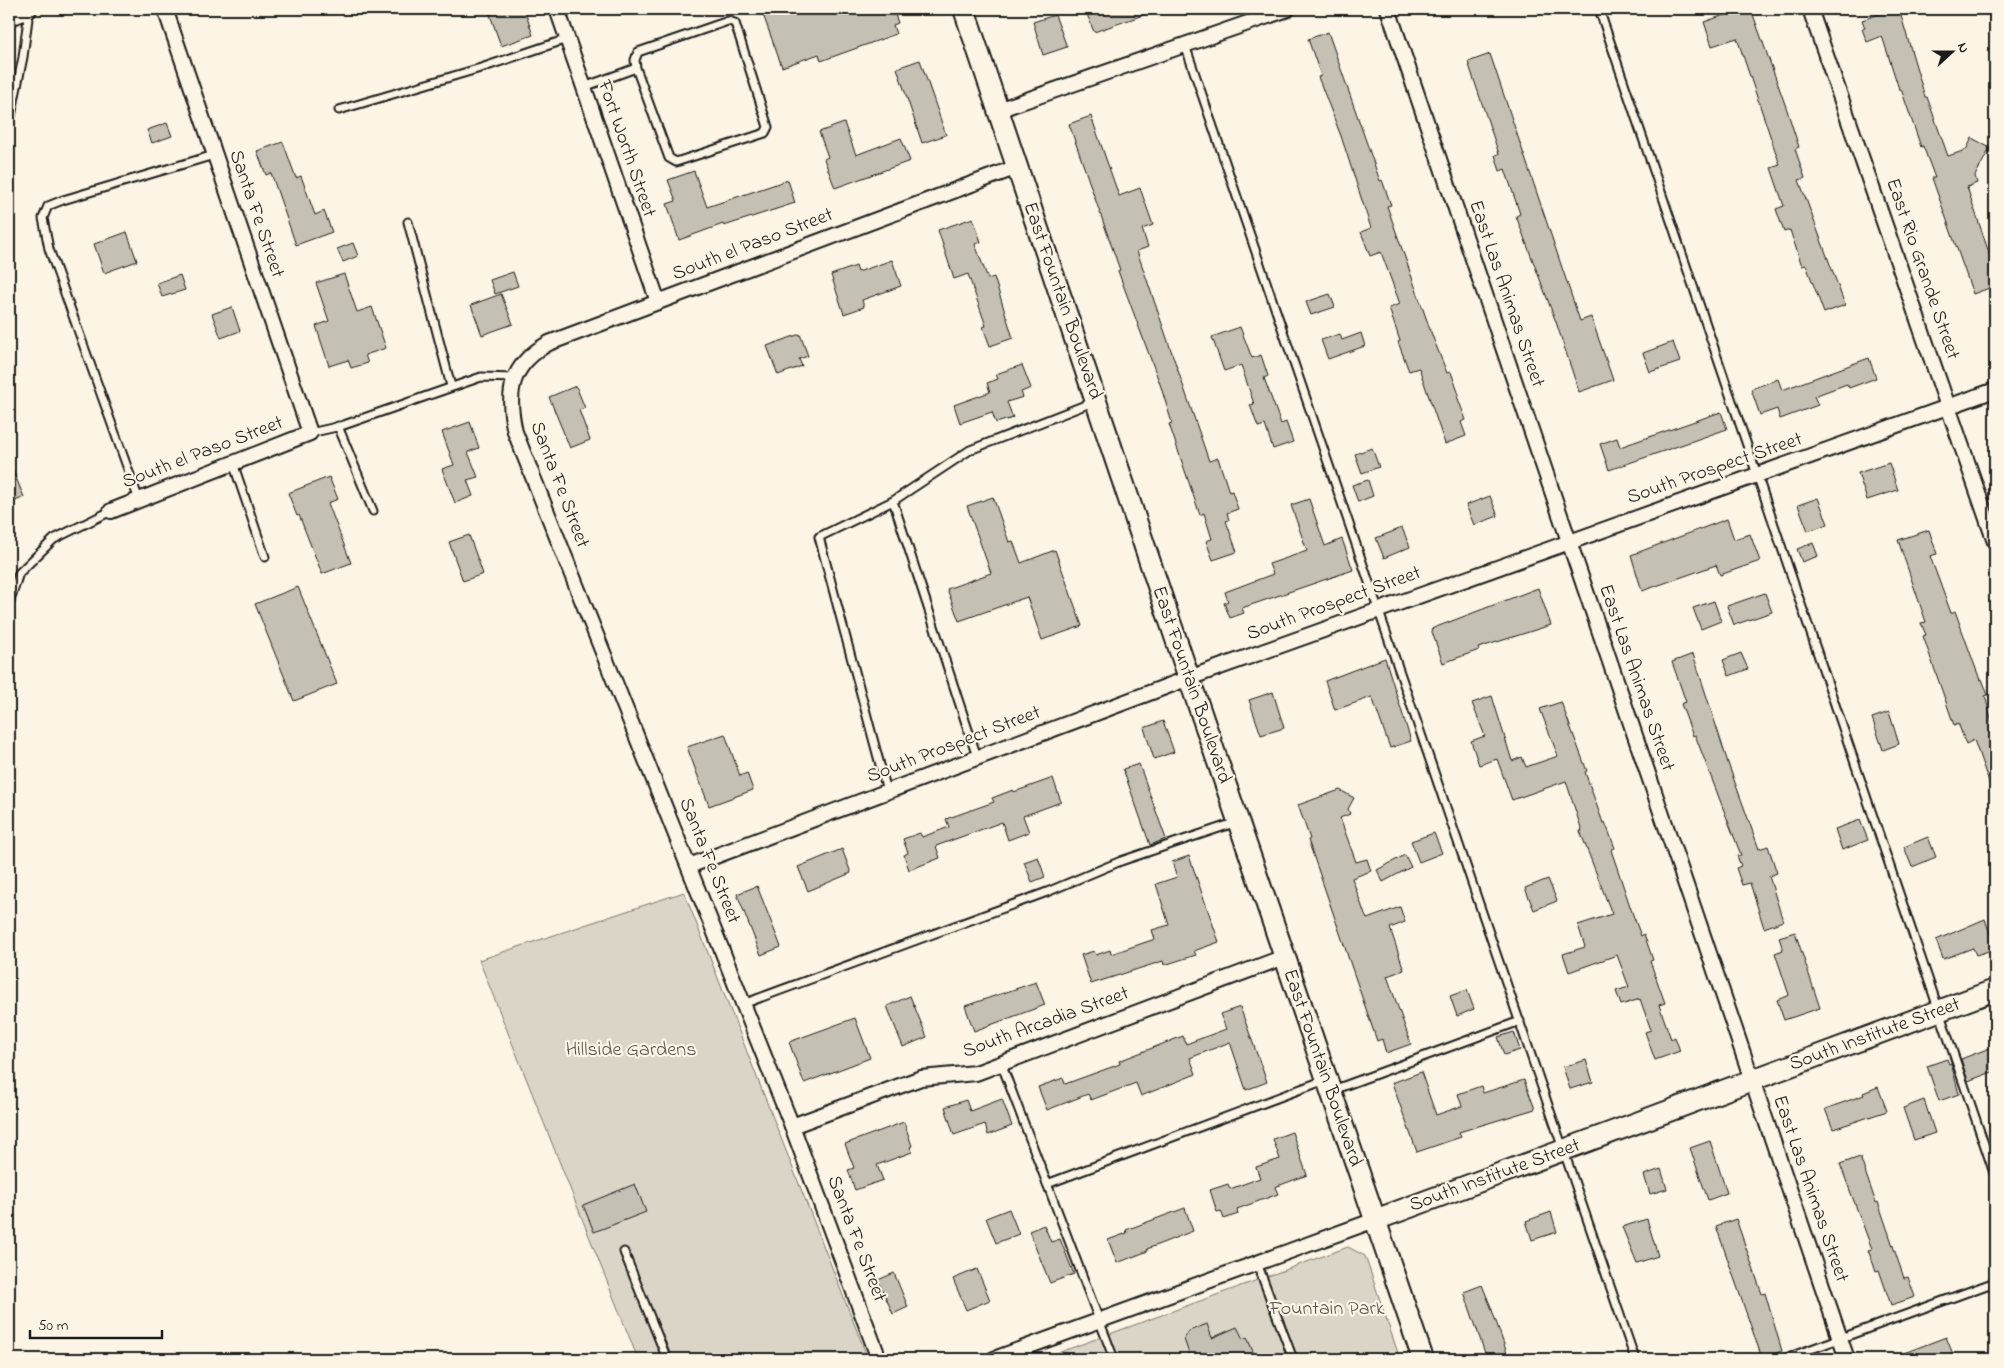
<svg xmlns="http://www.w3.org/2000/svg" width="2004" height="1368" font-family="'Indie Flower',sans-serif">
  <rect width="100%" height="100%" fill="#fcf5e5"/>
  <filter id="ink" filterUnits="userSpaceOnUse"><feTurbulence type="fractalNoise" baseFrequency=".02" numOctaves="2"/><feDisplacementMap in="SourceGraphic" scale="10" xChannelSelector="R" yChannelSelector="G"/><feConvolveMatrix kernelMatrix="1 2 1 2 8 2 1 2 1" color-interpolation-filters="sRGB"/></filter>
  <g filter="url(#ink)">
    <g fill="#dbd5c8" stroke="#7c7872">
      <path d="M684 892 868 1359H638L479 960Z"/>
      <path d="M1348 1247 1365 1256 1400 1359H1041Z"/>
    </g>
    <g fill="#c4c0b3" stroke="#1c1c1c">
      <path d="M488 9H524L533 35 501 46Z"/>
      <path d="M761 9H893L898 23 893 25 896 34 821 61 819 54 782 67Z"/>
      <path d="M1085 9H1155V11L1094 32Z"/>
      <path d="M1742 9H1751L1786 107 1799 147 1795 149 1805 178 1799 180 1845 305 1824 313 1806 265 1802 266 1790 230 1784 232 1776 209 1784 206 1771 168 1780 165 1737 38 1712 46 1704 22Z"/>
      <path d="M1893 9H1899L1925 97H1927L1948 156 1966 150 1972 138 1990 148 1975 176 1977 183 1967 187 1995 271V286L1973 294 1932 178H1935L1923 146 1921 147 1901 89H1899L1882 36 1867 42 1862 29 1865 28 1862 20Z"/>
      <path d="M1055 15 1067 47 1043 55 1033 22Z"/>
      <path d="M1328 32 1380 181 1382 180 1391 205 1387 206 1432 335 1447 373 1451 372 1459 395 1457 396 1466 420 1461 422 1466 436 1445 444 1419 368 1409 371 1398 342 1400 341 1389 308 1400 304 1381 252 1370 256 1361 232 1371 228 1341 136 1318 77 1321 76 1308 39Z"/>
      <path d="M1490 54 1580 321 1591 317 1613 380 1579 392 1556 322 1516 216 1520 214 1505 169 1500 171 1495 155 1499 154 1468 62Z"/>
      <path d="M920 60 946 135 922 143 897 68Z"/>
      <path d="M1091 116 1119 196 1140 188 1153 225 1142 229 1148 247 1137 251 1209 461 1218 458 1229 492 1232 491 1238 509 1227 513 1229 520 1226 521 1237 552 1213 560 1206 541 1212 539 1204 513 1200 515 1169 424 1172 423 1160 384 1118 271 1120 270 1069 124Z"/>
      <path d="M167 123 172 136 152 143 147 130Z"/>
      <path d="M844 123 856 155 901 138 910 161 835 188 824 159 828 157 819 132Z"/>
      <path d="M283 142 296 178 301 176 315 215 324 211 332 232 296 245 271 173 266 175 257 151Z"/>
      <path d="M694 171 707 207 788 180 795 203 724 226 723 224 679 240 667 204 676 201 668 180Z"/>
      <path d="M973 218 981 242 975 244 988 279 994 277 1013 338 990 346 983 327 986 326 968 274 954 279 938 230Z"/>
      <path d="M127 232 137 261 104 273 94 244Z"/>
      <path d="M353 243 358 256 343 262 337 249Z"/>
      <path d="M892 260 901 286 862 300 864 307 844 314 831 275 856 266 858 272Z"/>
      <path d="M513 272 518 286 495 294 490 280Z"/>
      <path d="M344 274 357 312 372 307 386 348 365 355 368 363 351 368 348 360 329 366 316 326 329 321 316 283Z"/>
      <path d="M180 275 185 290 162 297 157 283Z"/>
      <path d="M501 294 513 324 482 335 471 305Z"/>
      <path d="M1330 294 1335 307 1311 315 1306 302Z"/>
      <path d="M232 307 240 331 221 338 212 314Z"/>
      <path d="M1240 327 1252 358 1261 355 1268 376 1264 378 1281 424 1286 422 1293 442 1273 449 1265 425 1258 427 1250 405 1254 404 1241 365 1224 371 1212 337Z"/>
      <path d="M1361 333 1365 346 1328 359 1321 340 1340 334 1342 340Z"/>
      <path d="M800 334 808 356 799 359 802 366 778 375 767 346Z"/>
      <path d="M1673 342 1680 362 1650 372 1643 353Z"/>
      <path d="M1869 358 1876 378 1849 388 1847 384 1814 396 1818 405 1780 419 1777 409 1760 415 1751 389 1778 379 1782 390Z"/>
      <path d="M1022 365 1031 388 1021 392 1023 397 1007 402 1013 418 996 423 992 412 960 423 954 405 990 392 987 383 998 379 996 374Z"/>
      <path d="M576 386 585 408 579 410 590 440 570 448 549 397Z"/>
      <path d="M1721 412 1727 429 1609 470 1600 444 1617 438 1620 447Z"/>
      <path d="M470 422 479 448 468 452 478 477 467 480 473 496 455 503 442 469 454 465 442 432Z"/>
      <path d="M1372 448 1379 467 1362 473 1355 454Z"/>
      <path d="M9 461 24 497 9 504Z"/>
      <path d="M1889 463 1898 490 1867 500 1858 473Z"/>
      <path d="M329 477 338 499 328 503 351 563 322 574 299 515 297 516 288 493Z"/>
      <path d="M1368 480 1373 496 1358 502 1352 485Z"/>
      <path d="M1490 496 1498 516 1474 525 1466 505Z"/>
      <path d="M993 497 1009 542 1013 541 1021 563 1055 550 1082 626 1042 640 1027 597 959 621 947 589 991 573 967 506Z"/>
      <path d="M1818 498 1828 524 1808 531 1798 505Z"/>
      <path d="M1309 499 1325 546 1342 539 1353 570 1242 608 1244 613 1230 618 1224 603 1228 601 1225 592 1273 574 1269 564 1307 551 1291 505Z"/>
      <path d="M1727 519 1734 539 1750 534 1760 561 1720 575 1716 565 1642 591 1631 555Z"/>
      <path d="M1402 528 1410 547 1384 558 1376 538Z"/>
      <path d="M1929 530 1937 554 1930 556 1951 613 1955 611 1980 680 1982 679 1988 695 1985 696 1995 732V794H1993L1974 740 1966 744 1958 723 1954 725 1923 636 1926 635 1921 623 1926 622 1898 540Z"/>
      <path d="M469 535 483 574 463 581 449 542Z"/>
      <path d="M1813 543 1818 556 1802 562 1797 549Z"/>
      <path d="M298 587 337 684 294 701 255 604Z"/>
      <path d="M1538 588 1551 625 1478 648 1479 650 1443 663 1431 629Z"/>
      <path d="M1765 593 1772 612 1734 625 1727 606Z"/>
      <path d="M1714 601 1721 621 1701 629 1693 608Z"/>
      <path d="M1741 653 1748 669 1729 676 1723 660Z"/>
      <path d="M1693 654 1729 766 1759 849 1768 846 1777 873 1769 876 1783 921 1764 928 1750 883 1742 885 1736 868 1741 866 1737 856 1741 855 1695 735 1693 736 1681 704 1686 702 1672 662Z"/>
      <path d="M1385 658 1411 741 1390 748 1372 697 1335 710 1325 681Z"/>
      <path d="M1273 692 1284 728 1261 735 1249 700Z"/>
      <path d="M1492 696 1512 761 1522 757 1526 767 1558 756 1540 709 1561 702 1587 771 1585 772 1603 823 1605 822 1615 848 1611 850 1632 912 1641 936 1644 934 1653 960 1650 961 1665 1003 1659 1005 1671 1039 1675 1037 1680 1051 1655 1060 1645 1032 1651 1030 1640 999 1621 1005 1616 991 1629 987 1617 955 1569 972 1563 954 1585 947 1578 925 1612 914 1580 831H1582L1566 781 1512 800 1497 759 1479 765 1471 741 1485 736 1472 703Z"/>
      <path d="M1889 712 1899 744 1883 750 1872 718Z"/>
      <path d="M1163 721 1174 752 1154 759 1144 728Z"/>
      <path d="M725 734 740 776 747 773 753 790 709 806 687 747Z"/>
      <path d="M1139 764 1166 839 1150 845 1123 769Z"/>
      <path d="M1053 778 1061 802 1023 816 1029 832 1008 840 1002 822 936 846 940 858 909 870 904 855 908 853 903 839 920 833 922 837 949 827 946 819 994 802 992 798 1013 790 1014 792Z"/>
      <path d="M1340 790 1354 798 1348 809 1350 814 1340 818 1356 862 1367 859 1371 871 1352 878 1365 915 1367 919 1400 907 1405 922 1390 928 1404 970 1387 976 1411 1044 1386 1053 1382 1039 1377 1041 1308 840 1310 839 1298 805Z"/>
      <path d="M1860 820 1868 840 1842 850 1835 829Z"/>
      <path d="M1434 833 1442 853 1419 862 1411 841Z"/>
      <path d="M1928 837 1936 857 1912 867 1904 847Z"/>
      <path d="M842 849 851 873 808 891 798 867Z"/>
      <path d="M1405 855 1411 867 1383 882 1377 870Z"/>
      <path d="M1189 856 1219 942 1194 951 1196 955 1164 965 1163 961 1091 984 1081 955 1094 951 1096 955 1110 950 1111 954 1155 939 1152 930 1169 925 1156 884 1177 877 1172 862Z"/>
      <path d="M1038 857 1045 877 1032 882 1024 862Z"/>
      <path d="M1548 879 1557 901 1534 910 1525 888Z"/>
      <path d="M757 886 781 947 761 955 737 894Z"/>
      <path d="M1985 919 1995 949 1976 955 1973 948 1943 959 1936 940Z"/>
      <path d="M1795 932 1820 1008 1784 1020 1777 1000 1789 995 1775 953 1783 950 1779 937Z"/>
      <path d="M1036 982 1045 1005 974 1031 965 1006Z"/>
      <path d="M1467 990 1474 1009 1457 1016 1450 996Z"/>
      <path d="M910 996 927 1037 903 1047 887 1006Z"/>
      <path d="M1240 1007 1267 1082 1246 1090 1230 1042 1190 1058 1196 1074 1141 1096 1136 1083 1091 1100 1088 1094 1047 1110 1038 1087 1063 1078 1065 1084 1120 1064 1119 1061 1183 1036 1186 1044 1226 1029 1220 1014Z"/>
      <path d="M855 1018 870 1058 804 1083 789 1042Z"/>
      <path d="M1514 1032 1520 1050 1504 1055 1498 1037Z"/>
      <path d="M1995 1046V1071L1968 1081 1961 1059Z"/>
      <path d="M1947 1059 1949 1064 1951 1063 1959 1094 1939 1101 1927 1066Z"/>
      <path d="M1586 1060 1593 1082 1570 1089 1563 1067Z"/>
      <path d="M1421 1072 1436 1115 1462 1106 1458 1094 1481 1086 1483 1093 1524 1080 1535 1109 1459 1132 1461 1137 1417 1152 1392 1083Z"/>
      <path d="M1878 1087 1887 1111 1833 1129 1825 1109 1864 1095 1863 1093Z"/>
      <path d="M1002 1099 1012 1126 988 1135 985 1124 954 1135 945 1107 966 1100 970 1111Z"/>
      <path d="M1924 1100 1935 1133 1914 1140 1903 1108Z"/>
      <path d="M904 1122 912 1146 910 1147 912 1152 877 1165 883 1180 855 1190 848 1170 854 1168 845 1144Z"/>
      <path d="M1292 1132 1307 1175 1275 1187 1278 1194 1237 1209 1238 1214 1224 1219 1221 1211 1217 1212 1210 1190 1228 1184 1230 1189 1260 1178 1256 1167 1280 1159 1273 1139Z"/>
      <path d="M1710 1141 1727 1193 1708 1200 1690 1148Z"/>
      <path d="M1860 1157 1876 1203 1878 1202 1904 1278 1908 1277 1915 1297 1891 1305 1879 1270 1876 1271 1868 1250 1872 1249 1840 1164Z"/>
      <path d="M1661 1169 1667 1189 1650 1194 1644 1175Z"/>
      <path d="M635 1184 646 1212 594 1232 583 1205Z"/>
      <path d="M1185 1208 1193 1231 1147 1249 1148 1251 1117 1263 1108 1240 1127 1233 1126 1230Z"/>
      <path d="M1009 1209 1019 1234 996 1243 986 1218Z"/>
      <path d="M1551 1212 1557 1232 1532 1240 1526 1221Z"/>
      <path d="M1647 1219 1658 1256 1637 1263 1622 1227Z"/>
      <path d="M1736 1219 1762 1294 1765 1293 1782 1351 1762 1358 1716 1226Z"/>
      <path d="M1044 1225 1051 1242 1060 1239 1074 1274 1050 1283 1029 1231Z"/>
      <path d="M977 1269 990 1300 966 1310 953 1279Z"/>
      <path d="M894 1273 908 1307 893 1314 878 1280Z"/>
      <path d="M1482 1285 1491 1307 1509 1359H1487L1464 1292Z"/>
      <path d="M1207 1324 1212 1338 1237 1327 1243 1339 1247 1337 1256 1359H1191L1184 1339 1189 1331Z"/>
      <path d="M1946 1337 1955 1359H1891V1358Z"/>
    </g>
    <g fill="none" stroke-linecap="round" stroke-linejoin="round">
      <g stroke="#1c1c1c" stroke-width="11">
        <g id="lane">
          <path d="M1599 9 1995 1176"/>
          <path d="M1185 45 1635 1359"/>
          <path d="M584 87 636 68 635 60 638 52 728 21 735 23 768 127 765 133 676 162 669 158 636 68"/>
          <path d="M339 110 484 67 567 39"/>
          <path d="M9 126 23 57 29 11"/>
          <path d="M408 222 451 386"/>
          <path d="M338 426 373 511"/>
          <path d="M310 433 341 426 481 377 514 378"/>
          <path d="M233 463 265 557"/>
          <path d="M139 500 49 249 43 218 48 206 63 200 214 155"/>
          <path d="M893 501 977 757"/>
          <path d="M9 604 19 573 54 539 111 511"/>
          <path d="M887 791 819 537 893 501 970 450 1093 402"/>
          <path d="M743 1004 1047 892 1121 861 1237 822"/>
          <path d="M1001 1063 1114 1359"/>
          <path d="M1333 1090 1520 1021"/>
          <path d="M1047 1184 1325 1080"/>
          <path d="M624 1252 667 1359"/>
          <path d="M1257 1263 1293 1359"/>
          <path d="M1784 1359 1995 1282"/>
        </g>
      </g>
      <g stroke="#1c1c1c" stroke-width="18">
        <g id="street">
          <path d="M557 9 658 302"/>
          <path d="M1388 9 1847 1359"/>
          <path d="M1810 9 1995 542"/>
          <path d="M998 110 1288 9"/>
          <path d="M111 511 310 433 165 9"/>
          <path d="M689 866 1189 678 1995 390"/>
          <path d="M792 1126 921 1078 976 1073 1284 957"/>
          <path d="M879 1359 792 1126 515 432C506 392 510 365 549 343L1017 167"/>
          <path d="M994 1359 1375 1220"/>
        </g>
      </g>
      <g stroke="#1c1c1c" stroke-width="24">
        <g id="secondary">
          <path d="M964 9 1189 678 1423 1359"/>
          <path d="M9 15 26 9"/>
          <path d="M1375 1220 1995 990"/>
        </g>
      </g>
      <use href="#lane" stroke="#fcf5e5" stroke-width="7"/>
      <use href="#street" stroke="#fcf5e5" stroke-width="14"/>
      <use href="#secondary" stroke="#fcf5e5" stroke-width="20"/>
    </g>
  </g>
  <g text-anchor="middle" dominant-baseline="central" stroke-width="4.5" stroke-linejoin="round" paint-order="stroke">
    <g font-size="20" fill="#1c1c1c" stroke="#fcf5e5">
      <text transform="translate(626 149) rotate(71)">Fort Worth Street</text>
      <text transform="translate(256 214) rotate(71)">Santa Fe Street</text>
      <text transform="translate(753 245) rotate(-21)">South el Paso Street</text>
      <text transform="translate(1922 269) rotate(71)">East Rio Grande Street</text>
      <text transform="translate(1506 294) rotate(71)">East Las Animas Street</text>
      <text transform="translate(1062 301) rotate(71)">East Fountain Boulevard</text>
      <text transform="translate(203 453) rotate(-21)">South el Paso Street</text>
      <text transform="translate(1715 469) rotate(-19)">South Prospect Street</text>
      <text transform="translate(559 485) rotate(69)">Santa Fe Street</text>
      <text transform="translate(1334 604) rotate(-20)">South Prospect Street</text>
      <text transform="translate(1636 678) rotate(71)">East Las Animas Street</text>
      <text transform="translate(1191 685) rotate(71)">East Fountain Boulevard</text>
      <text transform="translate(954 745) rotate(-21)">South Prospect Street</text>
      <text transform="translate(709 861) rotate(68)">Santa Fe Street</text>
      <text transform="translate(1046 1023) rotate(-20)">South Arcadia Street</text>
      <text transform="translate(1875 1035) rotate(-20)">South Institute Street</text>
      <text transform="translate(1322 1068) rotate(71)">East Fountain Boulevard</text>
      <text transform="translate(1495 1176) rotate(-20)">South Institute Street</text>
      <text transform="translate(1810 1189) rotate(71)">East Las Animas Street</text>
      <text transform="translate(856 1239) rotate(69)">Santa Fe Street</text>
    </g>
    <g font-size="20" fill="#555450" stroke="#fcf5e5">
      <text x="631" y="1050">Hillside Gardens</text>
      <text x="1327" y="1309">Fountain Park</text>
    </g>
  </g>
  <rect width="2004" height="1368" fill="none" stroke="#fcf5e5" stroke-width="30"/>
  <rect x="15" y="15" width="1974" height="1338" fill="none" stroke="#1c1c1c" stroke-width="2" filter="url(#ink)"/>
  <g transform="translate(1952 52) rotate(69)" stroke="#fcf5e5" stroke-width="4" paint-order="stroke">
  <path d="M0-4L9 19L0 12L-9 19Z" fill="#1c1c1c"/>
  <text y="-8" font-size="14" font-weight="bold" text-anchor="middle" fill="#1c1c1c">N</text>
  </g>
  <path d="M30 1330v8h132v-8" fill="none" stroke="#1c1c1c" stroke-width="2.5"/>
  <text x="38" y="1330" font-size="15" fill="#1c1c1c" stroke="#fcf5e5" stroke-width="4" paint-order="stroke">50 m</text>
</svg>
